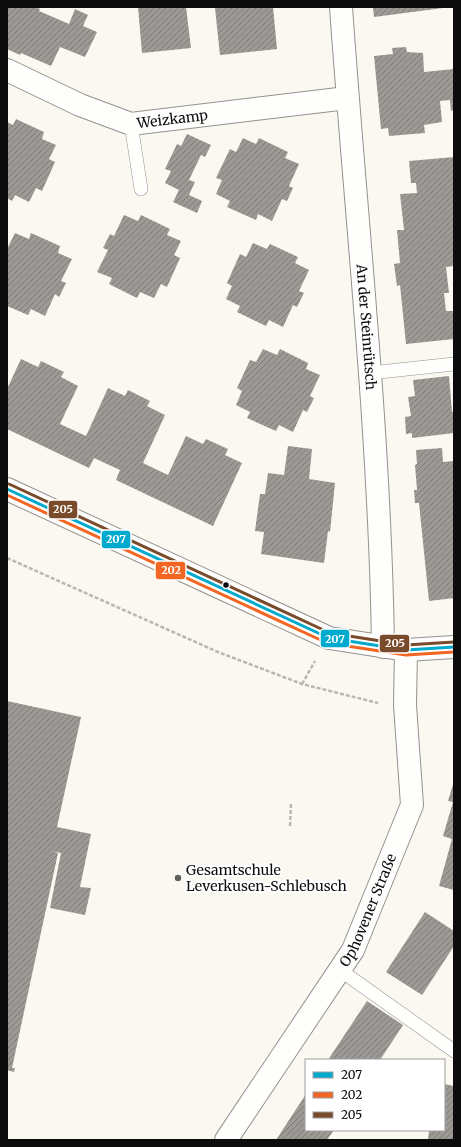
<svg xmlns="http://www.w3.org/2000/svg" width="461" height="1147" font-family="Merriweather,serif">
  <defs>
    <pattern id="building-hatch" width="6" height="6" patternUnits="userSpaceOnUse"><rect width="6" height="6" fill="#9d9a96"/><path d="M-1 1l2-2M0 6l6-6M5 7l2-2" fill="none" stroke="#7e7c79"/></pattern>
  </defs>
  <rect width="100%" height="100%" fill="#faf8f0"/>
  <g fill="url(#building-hatch)">
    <path d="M7 7H35L40 9 39 11 69 24 75 9 88 15 83 26 97 32 85 57 60 47 51 66 21 53 20 55 7 49Z"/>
    <path d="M138 7H186L191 48 142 53Z"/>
    <path d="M273 7 277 49 220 55 215 8Z"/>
    <path d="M373 7H442L443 8 374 17Z"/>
    <path d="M406 47 407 52 423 53 424 72 454 69V110L451 111 450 100 440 101 442 122 424 125 425 133 389 136 388 128 381 129 374 56 393 54 392 48Z"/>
    <path d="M16 119 44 132 42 139 56 145 49 159 55 162 42 191 36 188 29 202 15 195 12 201 7 198V122L13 125Z"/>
    <path d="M187 134 211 145 205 157 201 155 189 180 195 182 189 195 202 201 197 213 173 202 179 190 165 183 171 171 165 169 177 144 181 146Z"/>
    <path d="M243 138 256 144 259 138 288 152 285 158 299 164 289 186 293 188 287 201 282 199 272 221 258 214 256 220 227 207 230 201 216 194 222 180 216 178 230 149 236 152Z"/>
    <path d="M454 157V266L446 267 449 293H444L446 311H454V339L406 344 400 285 397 286 394 264 400 263 397 230H404L400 194 417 193 416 183H411L409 161Z"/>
    <path d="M124 215 138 221 141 215 170 229 167 235 181 241 174 255 180 258 167 287 161 284 154 298 140 292 137 298 109 284 112 278 97 272 108 250 103 248 110 234 114 236Z"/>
    <path d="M15 233 29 239 31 233 60 246 58 253 72 259 61 281 66 283 59 297 55 294 45 316 31 309 28 315 7 306V246L8 247Z"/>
    <path d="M253 243 267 249 270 244 298 257 295 263 309 270 299 291 304 293 297 307 293 305 283 327 269 320 266 326 237 312 240 306 226 299 232 286 227 283 240 254 246 257Z"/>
    <path d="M263 349 277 355 280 349 308 363 306 369 320 375 310 396 314 398 307 412 303 410 293 432 279 425 276 431 247 418 250 412 236 405 242 391 237 388 250 360 256 362Z"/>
    <path d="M21 359 38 367 41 361 64 372 61 377 78 386 60 424 86 436 108 388 125 396 128 390 150 401 147 406 165 415 143 463 168 475 186 436 203 444 206 439 228 449 225 455 242 463 213 526 116 480 120 470 94 458 89 468 7 429V389Z"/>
    <path d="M449 376 452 412 454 411V433L412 438V433L406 434 405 417 411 416 408 397 415 396 413 380Z"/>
    <path d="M288 446 312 449 309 479 335 483 330 532 328 531 324 563 261 554 264 532 255 531 260 494H265L268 473 284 475Z"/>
    <path d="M442 448 443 462 454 461V598L429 601 419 503H415L414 490H417L415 465 417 464 416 450Z"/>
    <path d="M7 701 81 717 57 827 91 834 80 887 91 888 85 915 50 908 61 853 52 851 58 853 12 1068H15L14 1072 7 1070Z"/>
    <path d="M454 781V890L439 886 452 839 443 836 453 802 448 801Z"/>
    <path d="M425 912 454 931V946L422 995 386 972Z"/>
    <path d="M367 1001 403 1025 380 1060H328Z"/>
    <path d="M444 1084 454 1086V1140H428L429 1130H444Z"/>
    <path d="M306 1094V1130H334L327 1140H276Z"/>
  </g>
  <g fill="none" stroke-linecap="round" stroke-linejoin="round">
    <g stroke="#93928f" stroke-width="14">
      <g id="service">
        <path d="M131 124 141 189"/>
        <path d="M370 373 454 364"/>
        <path d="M340 970 454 1051"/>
      </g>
    </g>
    <g stroke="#93928f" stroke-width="24">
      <g id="minor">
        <path id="s1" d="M341 7C356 220 380 433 383 647"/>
        <path id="s2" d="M7 70 80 105 131 124 347 98"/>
        <path d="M7 489 329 638 406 650 454 647"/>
        <path id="s3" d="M226 1140 353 950 412 805 405 705 406 650"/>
      </g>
    </g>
    <g stroke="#b7b7b5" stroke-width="2.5" stroke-dasharray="4 2" stroke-linecap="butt">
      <path d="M7 558 218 652 302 684 378 703"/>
      <path d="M302 684 315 661"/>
      <path d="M290 826 291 803"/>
    </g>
    <use href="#service" stroke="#fefefd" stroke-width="13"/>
    <use href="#minor" stroke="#fefefd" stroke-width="22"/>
    <g stroke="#fff" stroke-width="6">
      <path id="bus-1" d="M7 489 329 638 406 650 454 647"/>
    </g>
    <g stroke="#fff" stroke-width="6">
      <path id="bus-2" d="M7 495 327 643 406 655 454 652"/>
    </g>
    <g stroke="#fff" stroke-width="6">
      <path id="bus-3" d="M9 484 330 633 406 645 454 642"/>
    </g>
    <use href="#bus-1" stroke="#00a9ce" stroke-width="3"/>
    <use href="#bus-2" stroke="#f26522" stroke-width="3"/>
    <use href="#bus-3" stroke="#7a4b2a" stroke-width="3"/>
  </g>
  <circle fill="#0c0c0c" stroke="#fff" stroke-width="1.5" cx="226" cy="585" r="3.5"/>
  <circle fill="#5f5f5c" stroke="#fff" stroke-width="1.5" cx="178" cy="878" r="4"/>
  <g text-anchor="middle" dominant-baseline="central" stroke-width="4" stroke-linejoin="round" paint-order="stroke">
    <g font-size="14" fill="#0c0c0c" stroke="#fff">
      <text stroke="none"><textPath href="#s2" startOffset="177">Weizkamp</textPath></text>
      <text stroke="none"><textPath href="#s1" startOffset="321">An der Steinrütsch</textPath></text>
      <text stroke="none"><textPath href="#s3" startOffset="271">Ophovener Straße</textPath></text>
    </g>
    <g font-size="14" fill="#0c0c0c" stroke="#fff" text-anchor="start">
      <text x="186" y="870">Gesamtschule<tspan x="186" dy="16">Leverkusen-Schlebusch</tspan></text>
    </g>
  </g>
  <g stroke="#fff" stroke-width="1.5">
    <rect x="48" y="500" width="30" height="19" rx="4" fill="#7a4b2a"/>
    <rect x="101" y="530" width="30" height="19" rx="4" fill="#00a9ce"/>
    <rect x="155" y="561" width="31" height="19" rx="4" fill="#f26522"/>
    <rect x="320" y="629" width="30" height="19" rx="4" fill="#00a9ce"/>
    <rect x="379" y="634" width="31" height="19" rx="4" fill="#7a4b2a"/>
  </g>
  <g font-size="11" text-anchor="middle" font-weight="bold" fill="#fff">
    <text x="63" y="513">205</text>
    <text x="116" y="543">207</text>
    <text x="171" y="574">202</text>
    <text x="335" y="643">207</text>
    <text x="395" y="647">205</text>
  </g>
  <rect width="461" height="1147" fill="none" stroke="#0c0c0c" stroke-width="16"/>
  <rect x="305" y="1059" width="140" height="72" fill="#ffffff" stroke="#9e9e9e"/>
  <rect x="313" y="1072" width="20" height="6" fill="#00a9ce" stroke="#9e9e9e"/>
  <text x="341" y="1079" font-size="12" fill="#0c0c0c">207</text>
  <rect x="313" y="1092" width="20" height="6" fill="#f26522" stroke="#9e9e9e"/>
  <text x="341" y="1099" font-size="12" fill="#0c0c0c">202</text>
  <rect x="313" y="1112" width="20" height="6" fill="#7a4b2a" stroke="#9e9e9e"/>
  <text x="341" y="1119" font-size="12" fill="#0c0c0c">205</text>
</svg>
